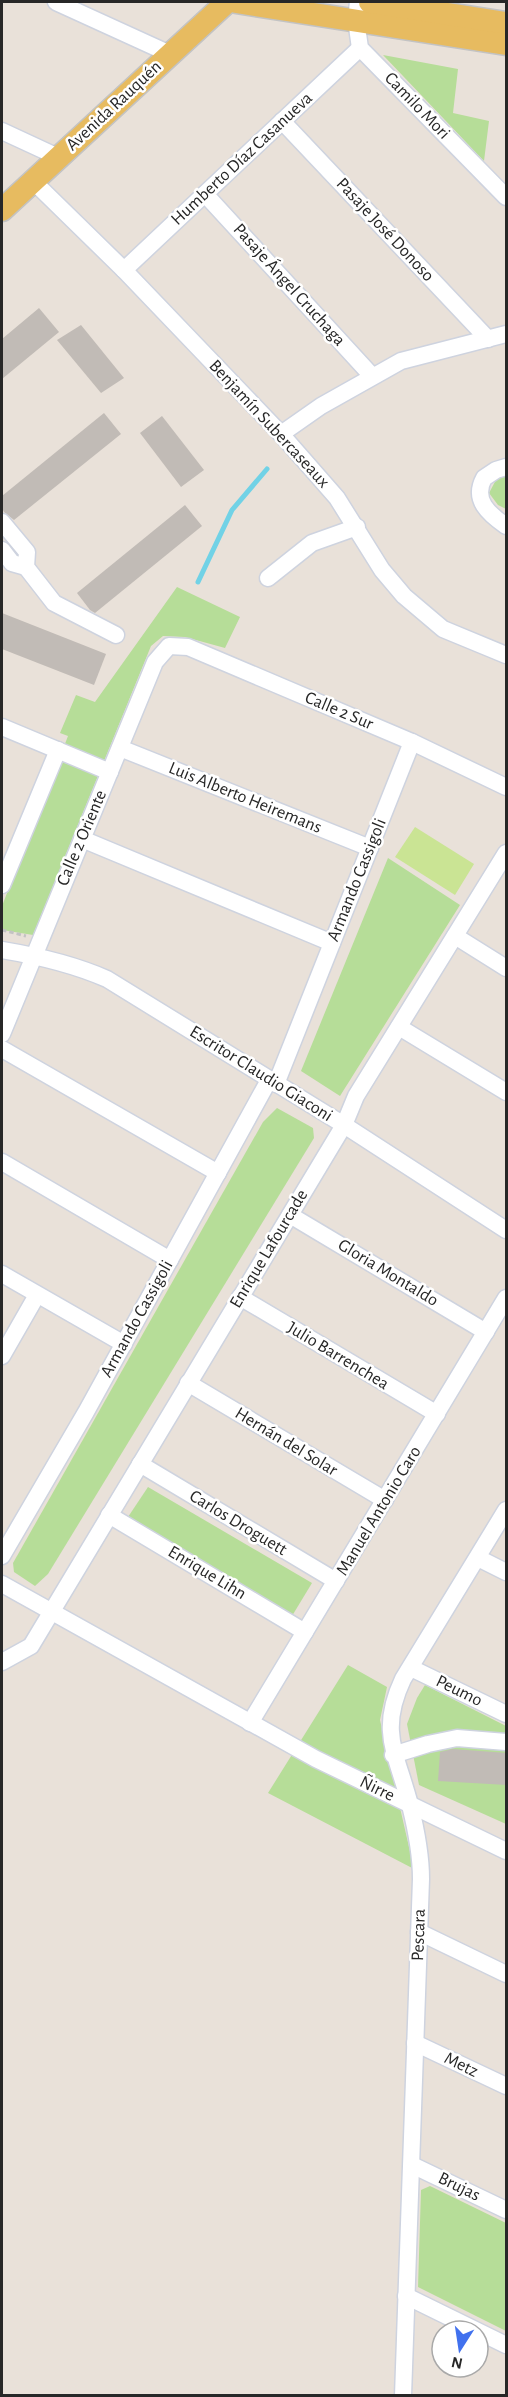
<svg xmlns="http://www.w3.org/2000/svg" width="508" height="2397" font-family="'Alegreya Sans',sans-serif">
  <rect width="100%" height="100%" fill="#e9e1d9"/>
  <g fill="#b6dd98">
    <path d="M383 55 458 69 453 113 489 121 484 161Z"/>
    <path d="M506 475V509L498 505 489 493 497 478Z"/>
    <path d="M177 587 240 617 225 648 185 637 163 636 151 646 33 935 2 930V906L68 736 60 733 76 695 95 702Z"/>
    <path d="M388 858 460 905 340 1096 301 1071Z"/>
    <path d="M277 1108 313 1128 314 1138 48 1574 35 1586 14 1572 13 1563 263 1122Z"/>
    <path d="M148 1487 312 1583 292 1616 128 1517Z"/>
    <path d="M348 1665 387 1687 380 1720 414 1869 268 1793Z"/>
    <path d="M425 1685 506 1726V1824L419 1785 407 1724 417 1698Z"/>
    <path d="M430 2186 506 2223V2331L418 2287 421 2190Z"/>
  </g>
  <path fill="#cae494" d="M415 827 474 864 455 895 395 857Z"/>
  <g fill="none" stroke-linecap="round" stroke-linejoin="round">
    <path stroke="#71d2e6" stroke-width="5" d="M198 582 232 510 267 469"/>
  </g>
  <g fill="#c1bbb6">
    <path d="M39 308 59 332 2 379V339Z"/>
    <path d="M81 325 124 378 101 393 57 340Z"/>
    <path d="M104 413 121 434 14 520 4 512 2 508V496Z"/>
    <path d="M162 416 204 470 181 487 140 433Z"/>
    <path d="M185 505 202 526 95 613 90 610 77 593Z"/>
    <path d="M2 613 106 654 94 685 2 649Z"/>
    <path d="M453 1749 507 1753V1785L438 1781 440 1752Z"/>
  </g>
  <g fill="none" stroke-linecap="round" stroke-linejoin="round">
    <g stroke="#ced3df" stroke-width="19">
      <g id="minor">
        <path d="M56 2 170 54"/>
        <path d="M358 2 356 20 360 48 506 197"/>
        <path d="M282 121 488 339"/>
        <path d="M2 131 58 157"/>
        <path d="M33 181 124 270 281 434 337 498 382 570 404 596 443 629 506 655"/>
        <path d="M205 194 372 376"/>
        <path d="M124 270 360 48"/>
        <path d="M281 434 321 406 401 361 506 334"/>
        <path d="M506 467 496 470 484 478C472 500 489 514 506 526"/>
        <path d="M2 522 27 552 26 567 54 603 116 635"/>
        <path d="M2 550 12 563 26 567"/>
        <path d="M268 578 312 543 357 527"/>
        <path d="M2 727 110 772"/>
        <path d="M120 748 370 848"/>
        <path d="M82 839 332 943"/>
        <path d="M2 885 58 750"/>
        <path d="M455 936 506 968"/>
        <path d="M2 950C38 956 73 964 107 979L344 1125 506 1230"/>
        <path d="M399 1027 506 1092"/>
        <path d="M2 1034 155 662 169 646 188 647 412 742 506 787"/>
        <path d="M2 1049 218 1173"/>
        <path d="M276 1084 412 742"/>
        <path d="M2 1162 170 1260"/>
        <path d="M290 1215 486 1332"/>
        <path d="M2 1274 124 1344"/>
        <path d="M240 1297 437 1414"/>
        <path d="M2 1356 37 1295"/>
        <path d="M188 1383 385 1500"/>
        <path d="M140 1464 336 1581"/>
        <path d="M109 1515 305 1632"/>
        <path d="M2 1556 86 1412 269 1080"/>
        <path d="M478 1558 506 1572"/>
        <path d="M2 1584 316 1759 506 1851"/>
        <path d="M2 1662 31 1646 344 1125 356 1096 506 853"/>
        <path d="M411 1668 506 1714"/>
        <path d="M250 1723 506 1298"/>
        <path d="M393 1755 428 1744 457 1738 506 1742"/>
        <path d="M419 1932 506 1974"/>
        <path d="M415 2043 506 2086"/>
        <path d="M412 2165 506 2210"/>
        <path d="M406 2296 506 2345"/>
        <path d="M403 2396 421 1879C421 1854 416 1829 410 1805 397 1754 378 1732 403 1679L506 1510"/>
      </g>
    </g>
    <g stroke="#c3c3c3" stroke-width="25">
      <g id="major">
        <path d="M236 2 506 44"/>
        <path d="M370 2 506 23"/>
        <path d="M2 210 227 2"/>
      </g>
    </g>
    <path stroke="#c3c3c3" stroke-width="3" stroke-dasharray="4.5 3" stroke-linecap="butt" d="M2 930 26 936"/>
    <use href="#minor" stroke="#fff" stroke-width="16"/>
    <use href="#major" stroke="#e7bb60" stroke-width="22"/>
  </g>
  <g text-anchor="middle" dominant-baseline="central" stroke-width="5" stroke-linejoin="round" paint-order="stroke">
    <g font-size="18" fill="#272727" stroke="#fff">
      <text transform="translate(114 106) rotate(-43)">Avenida Rauquén</text>
      <text transform="translate(417 106) rotate(46)">Camilo Mori</text>
      <text transform="translate(242 159) rotate(-43)">Humberto Díaz Casanueva</text>
      <text transform="translate(385 230) rotate(47)">Pasaje José Donoso</text>
      <text transform="translate(289 285) rotate(48)">Pasaje Ángel Cruchaga</text>
      <text transform="translate(269 424) rotate(47)">Benjamín Subercaseaux</text>
      <text transform="translate(339 711) rotate(23)">Calle 2 Sur</text>
      <text transform="translate(245 798) rotate(22)">Luis Alberto Heiremans</text>
      <text transform="translate(82 838) rotate(-67)">Calle 2 Oriente</text>
      <text transform="translate(357 880) rotate(-68)">Armando Cassigoli</text>
      <text transform="translate(261 1074) rotate(32)">Escritor Claudio Giaconi</text>
      <text transform="translate(269 1249) rotate(-59)">Enrique Lafourcade</text>
      <text transform="translate(388 1273) rotate(31)">Gloria Montaldo</text>
      <text transform="translate(137 1319) rotate(-61)">Armando Cassigoli</text>
      <text transform="translate(338 1356) rotate(31)">Julio Barrenchea</text>
      <text transform="translate(286 1442) rotate(31)">Hernán del Solar</text>
      <text transform="translate(379 1511) rotate(-59)">Manuel Antonio Caro</text>
      <text transform="translate(238 1523) rotate(31)">Carlos Droguett</text>
      <text transform="translate(207 1573) rotate(31)">Enrique Lihn</text>
      <text transform="translate(459 1691) rotate(26)">Peumo</text>
      <text transform="translate(377 1789) rotate(26)">Ñirre</text>
      <text transform="translate(419 1935) rotate(-88)">Pescara</text>
      <text transform="translate(461 2065) rotate(26)">Metz</text>
      <text transform="translate(459 2187) rotate(26)">Brujas</text>
    </g>
  </g>
  <rect width="508" height="2397" fill="none" stroke="#272727" stroke-width="6"/>
  <g transform="translate(460 2349) rotate(192)"><circle r="28" fill="#ffffff" stroke="#a9a9a9" stroke-width="1.5"/>
  <path d="M0-4.5L10 22L0 15L-10 22Z" fill="#4171ee"/>
  <text y="-9" font-size="16" font-weight="bold" text-anchor="middle" fill="#272727">N</text>
  </g>
</svg>
